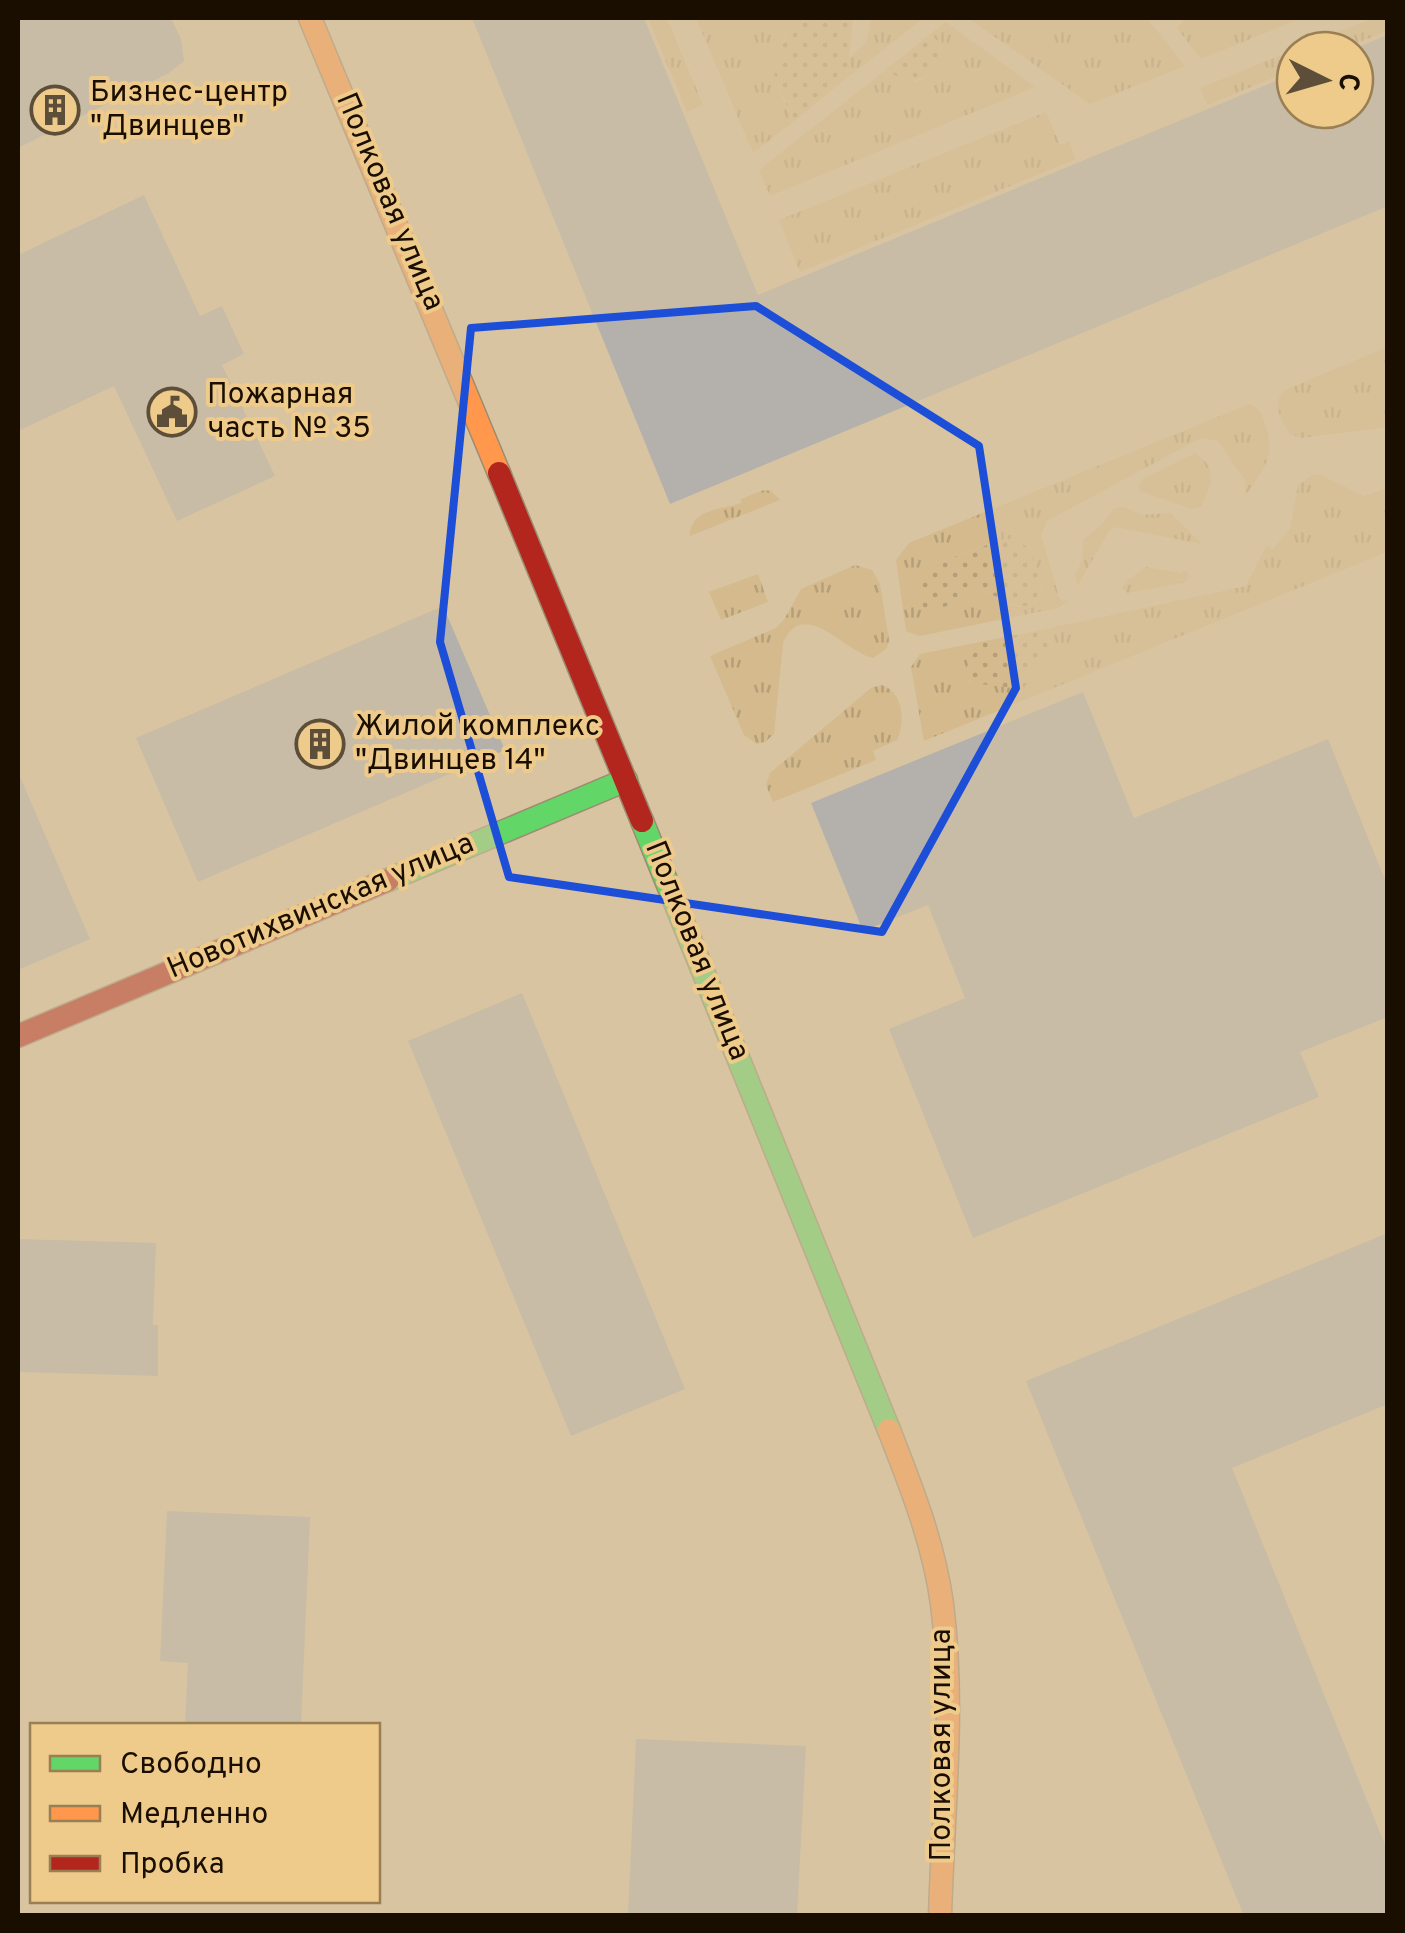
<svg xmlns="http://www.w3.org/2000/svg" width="1405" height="1933" font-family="Overpass,sans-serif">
  <defs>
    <pattern id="grass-tufts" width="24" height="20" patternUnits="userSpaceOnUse" patternTransform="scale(2.5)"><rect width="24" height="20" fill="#d4ba8d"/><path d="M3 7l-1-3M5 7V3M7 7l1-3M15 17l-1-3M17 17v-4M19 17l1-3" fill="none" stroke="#b59f78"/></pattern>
    <pattern id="park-dots" width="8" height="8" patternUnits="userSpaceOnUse" patternTransform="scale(2.5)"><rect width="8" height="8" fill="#d4ba8d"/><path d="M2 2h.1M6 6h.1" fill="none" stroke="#b59f78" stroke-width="1.8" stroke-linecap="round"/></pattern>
  </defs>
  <rect width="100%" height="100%" fill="#d8c4a1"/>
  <g fill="url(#grass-tufts)" fill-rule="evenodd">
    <path d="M648 18H667L703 105 687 112Z"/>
    <path d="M696 18H795C769 70 770 68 793 122L753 153Z"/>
    <path d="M871 18H924L847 78 849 58 866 42Z"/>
    <path d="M968 18H1147L1185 66 1090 104Z"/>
    <path d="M1185 18H1302L1201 59 1177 28Z"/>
    <path d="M1373 18H1387V31L1340 50H1295V69L1207 105 1200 88Z"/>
    <path d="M946 22 1035 87 770 196 759 170 884 71 915 82 940 69 941 43 929 35Z"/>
    <path d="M1046 112 1060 145 1069 142 1076 159 800 272 779 220Z"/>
    <path d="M1387 347V427L1301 438 1290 434C1281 422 1272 404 1283 391Z"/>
    <path d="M1249 404C1259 408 1261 412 1264 421 1278 458 1264 466 1245 497V481L1218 441 1201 438 1047 521 1041 535 1059 597 1063 601 1069 600 1058 608 920 636 906 631 896 560 909 543ZM1012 539 1028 547 1043 588 1022 607C1001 606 990 589 970 587L947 606 920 605 917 583 932 565 1000 540Z"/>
    <path d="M1195 453C1219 469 1212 484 1201 507L1191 509 1140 491 1139 484 1144 478Z"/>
    <path d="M1312 475H1321L1364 496 1387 488V552L924 741 911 667 920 654 970 644 976 651 964 672 968 682 1023 689 1052 648 1050 641 1040 637 1038 631 1041 630 1246 586 1266 546 1273 549 1290 529 1298 485Z"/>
    <path d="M764 490 771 491 780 500 690 536C690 508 723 510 741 503V499Z"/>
    <path d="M1124 507 1142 515 1171 513 1202 544 1115 527 1109 531 1077 587 1075 574 1082 561 1083 540 1101 525 1114 508Z"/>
    <path d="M855 565 872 570 880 584 889 640 887 648 873 658C844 651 803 596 783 643L774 734 765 742 757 744 744 735 710 656 776 628 785 618 801 589Z"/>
    <path d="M1146 567 1182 573 1183 570 1188 572V579L1183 583 1127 593 1123 588 1125 582Z"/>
    <path d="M758 574 768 602 721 620 709 592Z"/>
    <path d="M881 685C903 691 906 721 897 740L873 751 876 760 773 802 766 785 770 773 871 688Z"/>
  </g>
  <g fill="url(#park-dots)">
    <path d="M795 18H853L847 78 793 122 772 68Z"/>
    <path d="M929 35 941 43 940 69 912 82 884 71Z"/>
    <path d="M1012 539 1028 547 1041 580V596L1033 605C1005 611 995 590 970 587L947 606 929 611 920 606 917 583 924 570 932 565 1001 540Z"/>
    <path d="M1041 630 1040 637 1050 641 1052 648 1023 689 972 683 965 679 964 672 975 651 970 644Z"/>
  </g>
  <g fill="#b4b1ad">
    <path d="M18 18H171L181 39 184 61 169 73 18 148Z"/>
    <path d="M472 18H644L758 295 1295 73V110H1355V50H1350L1388 35V206L670 504Z"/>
    <path d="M144 195 200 316 222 306 244 354 222 365 275 476 177 521 114 386 18 431V255Z"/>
    <path d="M443 606 505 750 198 882 136 738Z"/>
    <path d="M1083 692 1134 818 1328 739 1388 887V1017L1300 1052 1319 1097 973 1238 889 1029 965 998 928 905 863 931 811 803Z"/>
    <path d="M18 772 90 939 18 970Z"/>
    <path d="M522 993 685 1389 571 1436 408 1041Z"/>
    <path d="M1388 1233V1404L1232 1468 1388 1852V1916H1244L1026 1381Z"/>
    <path d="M18 1239 156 1243 153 1325H158V1376L18 1372Z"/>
    <path d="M167 1511 310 1517 301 1726H185L188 1663 160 1661Z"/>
    <path d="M636 1739 806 1746 797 1916H628Z"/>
  </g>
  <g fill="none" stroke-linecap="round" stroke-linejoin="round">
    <g stroke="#9c8c71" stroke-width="25">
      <g id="fast">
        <path d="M642 821 889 1430"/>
        <path d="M388 880 626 780"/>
      </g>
    </g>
    <g stroke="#9c8c71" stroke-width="25">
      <g id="slow">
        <path d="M310 18 499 473"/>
        <path d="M889 1430C911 1486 934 1544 942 1604 955 1706 943 1813 940 1916"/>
      </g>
    </g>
    <g stroke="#9c8c71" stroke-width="25">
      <g id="jam">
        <path d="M499 473 642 821"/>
        <path d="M18 1036 388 880"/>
      </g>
    </g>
    <use href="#fast" stroke="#63d668" stroke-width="22"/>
    <use href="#slow" stroke="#ff974d" stroke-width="22"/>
    <use href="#jam" stroke="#b3261e" stroke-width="22"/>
  </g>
  <path d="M0 0H1405V1933H0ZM756 306 979 446 1016 688 882 932 509 877 440 642 471 328Z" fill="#d8c4a1" fill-opacity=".55" fill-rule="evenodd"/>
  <path fill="none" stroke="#1d4ed8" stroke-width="8" stroke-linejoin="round" d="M756 306 979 446 1016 688 882 932 509 877 440 642 471 328Z"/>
  <defs>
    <g id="building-ring" transform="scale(2.5)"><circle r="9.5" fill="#eeca8b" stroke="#5c4e38" stroke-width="1.5"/><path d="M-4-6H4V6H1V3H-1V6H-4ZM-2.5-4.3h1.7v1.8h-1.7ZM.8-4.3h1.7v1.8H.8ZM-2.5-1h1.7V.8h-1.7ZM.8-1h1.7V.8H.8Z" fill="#5c4e38"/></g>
    <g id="civic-ring" transform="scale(2.5)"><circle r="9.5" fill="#eeca8b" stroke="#5c4e38" stroke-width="1.5"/><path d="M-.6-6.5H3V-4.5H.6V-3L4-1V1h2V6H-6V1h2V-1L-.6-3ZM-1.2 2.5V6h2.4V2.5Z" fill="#5c4e38"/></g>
  </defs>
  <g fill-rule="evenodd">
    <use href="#building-ring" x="55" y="110"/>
    <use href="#civic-ring" x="172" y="412"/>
    <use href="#building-ring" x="320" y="744"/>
  </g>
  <g text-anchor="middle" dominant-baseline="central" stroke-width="8" stroke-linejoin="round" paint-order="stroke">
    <g font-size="30" fill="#1a0e00" stroke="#eeca8b" text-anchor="start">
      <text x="90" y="93">Бизнес-центр<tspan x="90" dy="34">"Двинцев"</tspan></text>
      <text x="207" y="395">Пожарная<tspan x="207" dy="34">часть № 35</tspan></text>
      <text x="355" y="727">Жилой комплекс<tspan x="355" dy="34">"Двинцев 14"</tspan></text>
    </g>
    <g font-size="30" fill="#1a0e00" stroke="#eeca8b">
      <text transform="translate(389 202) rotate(67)">Полковая улица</text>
      <text transform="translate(321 907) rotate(-23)">Новотихвинская улица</text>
      <text transform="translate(696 951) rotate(68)">Полковая улица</text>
      <text transform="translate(942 1745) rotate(-90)">Полковая улица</text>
    </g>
  </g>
  <rect width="1405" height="1933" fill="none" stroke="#1a0e00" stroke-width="40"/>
  <rect x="30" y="1723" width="350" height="180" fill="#eeca8b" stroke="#997f53" stroke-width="2.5"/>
  <rect x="50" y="1756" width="50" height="15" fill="#63d668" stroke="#997f53" stroke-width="2.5"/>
  <text x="120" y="1773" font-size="30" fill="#1a0e00">Свободно</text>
  <rect x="50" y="1806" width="50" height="15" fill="#ff974d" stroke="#997f53" stroke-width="2.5"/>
  <text x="120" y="1823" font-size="30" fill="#1a0e00">Медленно</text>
  <rect x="50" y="1856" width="50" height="15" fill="#b3261e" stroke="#997f53" stroke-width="2.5"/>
  <text x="120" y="1873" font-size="30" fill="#1a0e00">Пробка</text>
  <g transform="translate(1325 80) rotate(95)"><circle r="48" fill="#eeca8b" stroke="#997f53" stroke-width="2.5"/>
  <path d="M0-8L18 38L0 25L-18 38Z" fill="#5c4e38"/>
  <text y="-15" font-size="28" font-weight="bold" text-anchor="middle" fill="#1a0e00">С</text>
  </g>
</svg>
